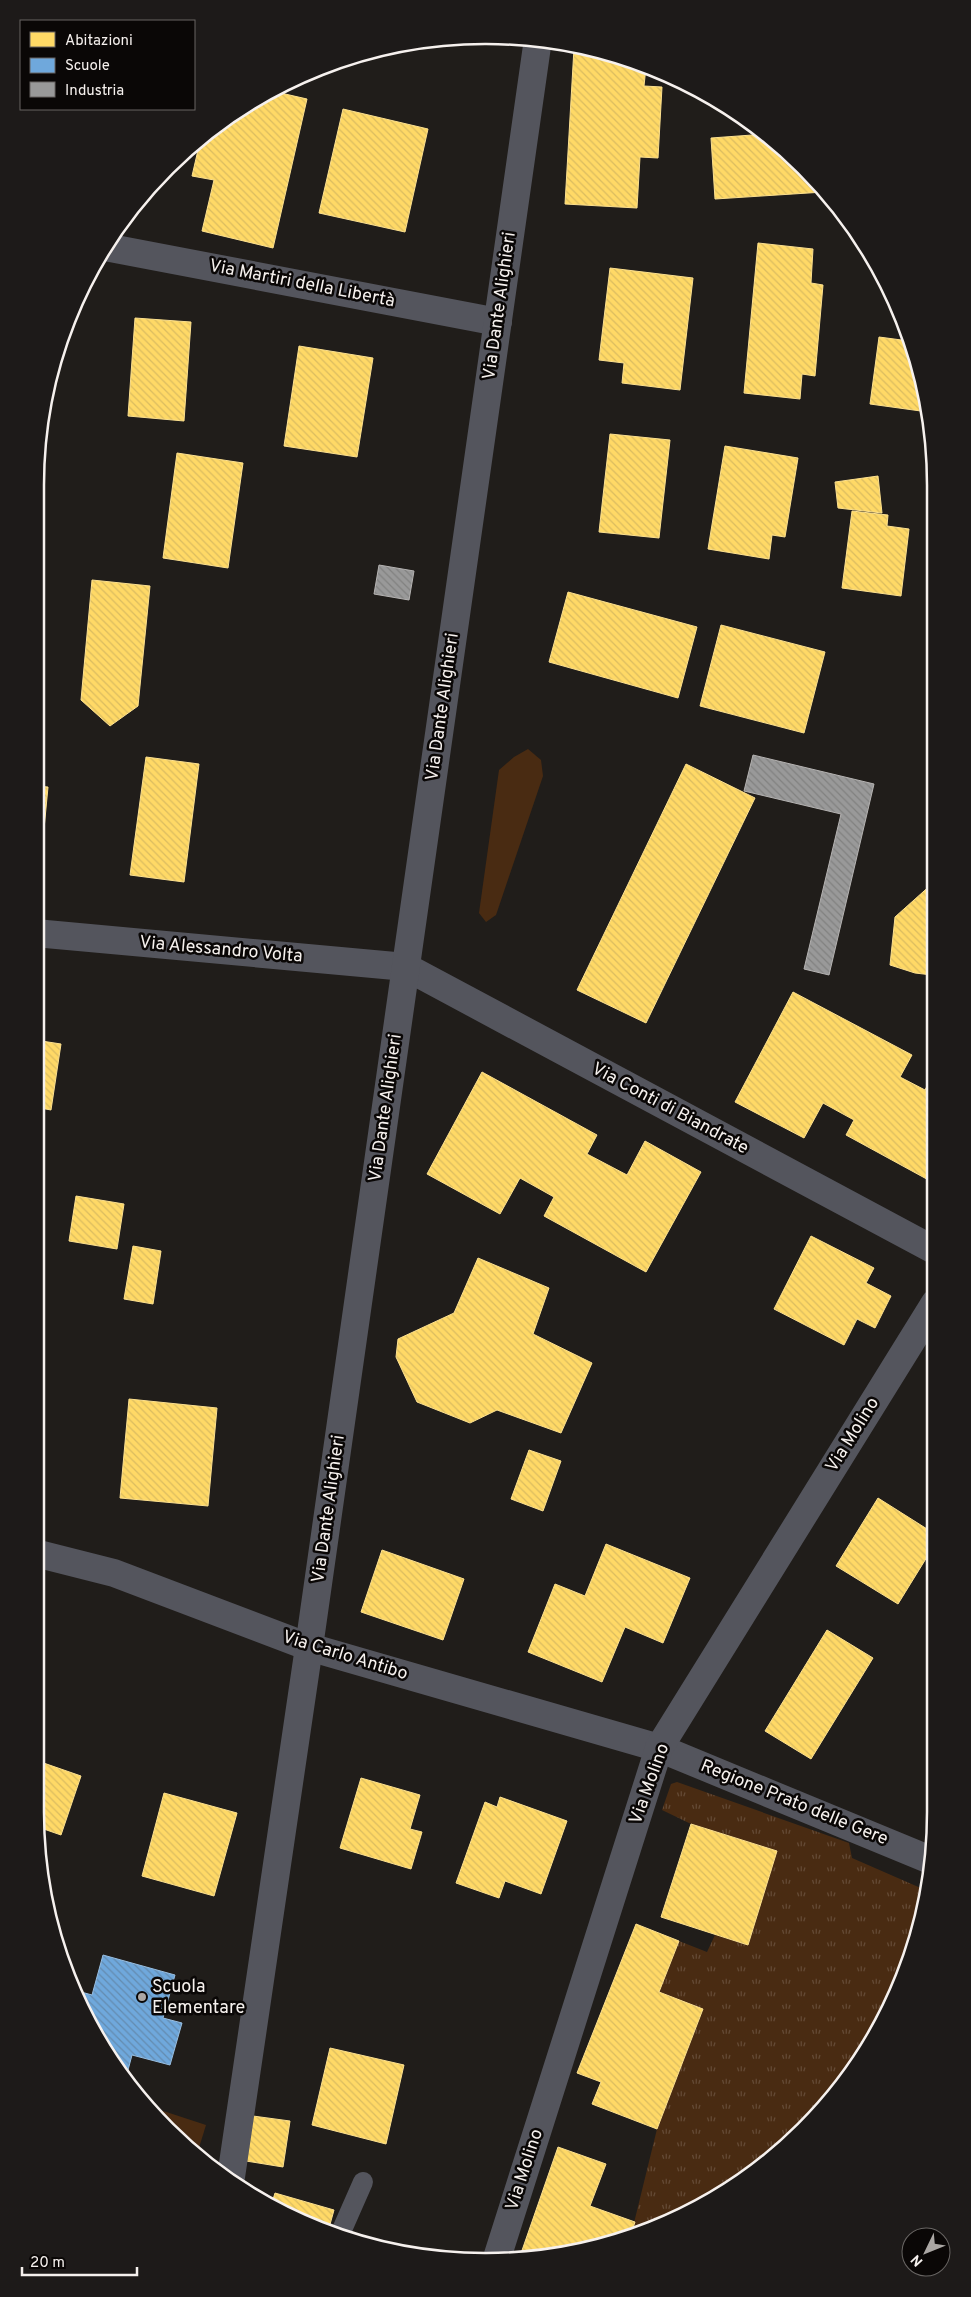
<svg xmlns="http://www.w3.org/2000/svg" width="971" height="2297" font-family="Overpass,sans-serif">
  <defs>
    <pattern id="park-tufts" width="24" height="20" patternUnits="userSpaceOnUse" patternTransform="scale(1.25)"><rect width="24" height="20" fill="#492b12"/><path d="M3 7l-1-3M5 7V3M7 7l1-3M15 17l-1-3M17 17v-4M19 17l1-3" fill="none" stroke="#644a35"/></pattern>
    <pattern id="homes-back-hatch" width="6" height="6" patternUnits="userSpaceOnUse" patternTransform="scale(1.25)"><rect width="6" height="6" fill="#ffd966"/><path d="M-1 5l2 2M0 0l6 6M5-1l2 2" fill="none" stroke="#dbbc60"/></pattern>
    <pattern id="schools-back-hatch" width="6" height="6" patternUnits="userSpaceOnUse" patternTransform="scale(1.25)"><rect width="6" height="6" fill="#6fa8dc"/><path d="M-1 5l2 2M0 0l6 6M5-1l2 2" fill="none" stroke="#648baf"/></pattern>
    <pattern id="industry-back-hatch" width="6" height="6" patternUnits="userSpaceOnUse" patternTransform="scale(1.25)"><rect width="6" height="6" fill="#999"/><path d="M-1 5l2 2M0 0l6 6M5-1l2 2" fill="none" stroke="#818180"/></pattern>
  </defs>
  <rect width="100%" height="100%" fill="#201d1a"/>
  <g fill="#492b12">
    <path d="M528 749 541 760 543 776 496 915 486 922 479 913 499 770 514 757Z"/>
    <path d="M145 2105 206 2125 198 2151 147 2108Z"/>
  </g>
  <path fill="url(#park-tufts)" d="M677 1782 849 1843 852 1858 923 1889 912 1957 876 2036 824 2108 711 2201 632 2231 657 2129 703 2010 659 1992 679 1941 707 1952 715 1935 748 1945 777 1851 691 1824 662 1810 671 1784Z"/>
  <g fill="url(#homes-back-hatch)" stroke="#fce08f">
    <path d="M574 48 589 49 631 59 646 67 644 86 662 87 658 158 640 157 637 208 565 204Z"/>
    <path d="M272 91 307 99 273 248 202 231 214 180 192 176 201 137 211 128Z"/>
    <path d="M343 109 428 129 405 232 319 213Z"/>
    <path d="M766 134 824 192 715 199 711 138Z"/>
    <path d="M758 243 813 249 811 283 823 285 815 376 802 374 800 399 744 393Z"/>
    <path d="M610 268 693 278 680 390 622 383 624 363 599 360Z"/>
    <path d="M135 318 191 322 184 421 128 416Z"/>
    <path d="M879 337 909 341 928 412 870 404Z"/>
    <path d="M299 346 373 358 357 457 284 446Z"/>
    <path d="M610 434 670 440 659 538 599 532Z"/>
    <path d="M725 446 798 458 785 537 772 535 769 559 708 549Z"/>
    <path d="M177 453 243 463 228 568 163 558Z"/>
    <path d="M878 476 882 513 838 508 835 482Z"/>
    <path d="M852 511 888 515 887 526 909 529 901 596 842 588Z"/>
    <path d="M92 580 150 586 138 706 110 726 81 700Z"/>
    <path d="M568 592 697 627 678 698 549 662Z"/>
    <path d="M721 625 825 652 804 733 700 706Z"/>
    <path d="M146 757 199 764 184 882 130 875Z"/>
    <path d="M686 764 755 798 646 1023 577 990Z"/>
    <path d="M35 786 48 787 39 882H35Z"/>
    <path d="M933 883 932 975 915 973 890 965 895 917Z"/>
    <path d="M793 992 912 1055 900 1077 925 1090 934 1073V1183L846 1135 854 1120 823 1103 804 1138 735 1102Z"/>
    <path d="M35 1040 61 1044 51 1110 35 1107Z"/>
    <path d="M482 1072 597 1135 587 1154 627 1175 645 1141 701 1172 646 1272 544 1216 554 1197 520 1178 500 1214 427 1174Z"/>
    <path d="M76 1196 124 1204 117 1249 69 1241Z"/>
    <path d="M811 1236 874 1268 866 1283 891 1296 875 1328 857 1319 844 1345 774 1309Z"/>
    <path d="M133 1246 161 1251 153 1304 124 1299Z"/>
    <path d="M478 1258 549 1288 533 1334 592 1363 561 1433 497 1410 470 1423 417 1402 396 1357 398 1339 454 1313Z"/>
    <path d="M129 1399 217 1408 208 1506 120 1498Z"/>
    <path d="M529 1450 561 1461 543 1511 511 1499Z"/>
    <path d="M35 1459 41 1461 35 1483Z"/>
    <path d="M878 1498 935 1534V1544L898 1604 836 1566Z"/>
    <path d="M606 1544 690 1578 663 1643 625 1627 602 1682 528 1652 555 1584 585 1596Z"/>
    <path d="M382 1550 464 1579 443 1640 361 1612Z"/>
    <path d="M827 1630 873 1658 811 1759 765 1731Z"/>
    <path d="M35 1760 81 1776 61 1835 38 1827 35 1811Z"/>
    <path d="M361 1778 420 1795 410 1829 422 1832 411 1869 340 1848Z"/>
    <path d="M164 1793 237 1813 214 1896 142 1876Z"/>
    <path d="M500 1797 567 1821 541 1894 505 1881 499 1898 456 1883 485 1802 497 1807Z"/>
    <path d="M691 1824 777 1851 748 1945 661 1917Z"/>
    <path d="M636 1924 679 1941 659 1992 703 2009 657 2129 592 2104 601 2082 577 2073Z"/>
    <path d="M330 2048 404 2065 386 2144 312 2125Z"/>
    <path d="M253 2116 290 2121 283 2167 246 2161Z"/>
    <path d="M558 2147 606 2164 590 2206 635 2222 632 2231 573 2253 519 2259Z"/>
    <path d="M275 2193 334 2210 329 2228 271 2206Z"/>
  </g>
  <path fill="url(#schools-back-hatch)" stroke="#98bee1" d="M103 1955 175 1975 163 2018 182 2023 170 2065 132 2055 128 2070 117 2067 95 2036 74 1990 92 1995Z"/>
  <g fill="url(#industry-back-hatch)" stroke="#b5b3b2">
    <path d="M379 565 414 571 409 600 374 594Z"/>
    <path d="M753 755 874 784 829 975 804 969 841 814 744 791Z"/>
  </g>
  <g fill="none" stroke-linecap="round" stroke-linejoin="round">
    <path stroke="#54555d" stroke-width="20" d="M341 2232 363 2182"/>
    <g stroke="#54555d" stroke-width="28">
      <path d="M105 247 498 322"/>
      <path d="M35 933 406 967 934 1250"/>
      <path d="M35 1553 114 1573 309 1647 659 1748 928 1859"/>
      <path d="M231 2177 309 1647 538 39"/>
      <path d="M496 2261 659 1748 935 1303"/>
    </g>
  </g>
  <circle fill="#aba7a4" stroke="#0a0706" stroke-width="2" cx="142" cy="1997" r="5"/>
  <g text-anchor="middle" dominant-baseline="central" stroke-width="5" stroke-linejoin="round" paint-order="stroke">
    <g font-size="18" fill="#f6f1ee" stroke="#0a0706">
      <text transform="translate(302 284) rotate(11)">Via Martiri della Libertà</text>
      <text transform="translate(500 306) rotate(-82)">Via Dante Alighieri</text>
      <text transform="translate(443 707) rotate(-82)">Via Dante Alighieri</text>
      <text transform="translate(221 950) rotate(5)">Via Alessandro Volta</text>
      <text transform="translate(386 1108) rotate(-82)">Via Dante Alighieri</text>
      <text transform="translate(670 1109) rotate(28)">Via Conti di Biandrate</text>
      <text transform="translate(853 1435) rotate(-58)">Via Molino</text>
      <text transform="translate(329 1509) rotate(-82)">Via Dante Alighieri</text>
      <text transform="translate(345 1656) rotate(17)">Via Carlo Antibo</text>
      <text transform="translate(650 1784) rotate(-70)">Via Molino</text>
      <text transform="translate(794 1803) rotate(22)">Regione Prato delle Gere</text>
      <text transform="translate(525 2170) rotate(-72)">Via Molino</text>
    </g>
    <g font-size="18" fill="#f6f1ee" stroke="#0a0706" text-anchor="start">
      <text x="152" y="1987">Scuola<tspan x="152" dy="21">Elementare</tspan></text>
    </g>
  </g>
  <path d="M0 0H971V2297H0ZM485 44H486A441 441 0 0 1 927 485V1812A441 441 0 0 1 486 2253H485A441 441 0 0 1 44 1812V485A441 441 0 0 1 485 44Z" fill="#1d1a19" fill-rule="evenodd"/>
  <path fill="none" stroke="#f6f1ee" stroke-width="2.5" d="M485 44H486A441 441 0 0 1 927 485V1812A441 441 0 0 1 486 2253H485A441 441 0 0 1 44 1812V485A441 441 0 0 1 485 44Z"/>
  <rect x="20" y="20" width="175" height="90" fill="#0a0706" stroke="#686563"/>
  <rect x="30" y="32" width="25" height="15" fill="#ffd966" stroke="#686563"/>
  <text x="65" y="45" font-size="15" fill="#f6f1ee">Abitazioni</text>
  <rect x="30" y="58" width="25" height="15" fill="#6fa8dc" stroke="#686563"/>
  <text x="65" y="70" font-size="15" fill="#f6f1ee">Scuole</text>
  <rect x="30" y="82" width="25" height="15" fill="#999999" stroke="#686563"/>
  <text x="65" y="95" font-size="15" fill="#f6f1ee">Industria</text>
  <g transform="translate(926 2252) rotate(227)"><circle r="24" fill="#0a0706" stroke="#686563"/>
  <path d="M0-4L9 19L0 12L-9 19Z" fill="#aba7a4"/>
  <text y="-8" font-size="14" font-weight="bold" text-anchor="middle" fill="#f6f1ee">N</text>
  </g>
  <path d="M22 2267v8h115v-8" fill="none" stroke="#f6f1ee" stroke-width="2.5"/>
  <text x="30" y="2267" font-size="15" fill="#f6f1ee" stroke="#0a0706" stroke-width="4" paint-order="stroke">20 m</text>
</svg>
